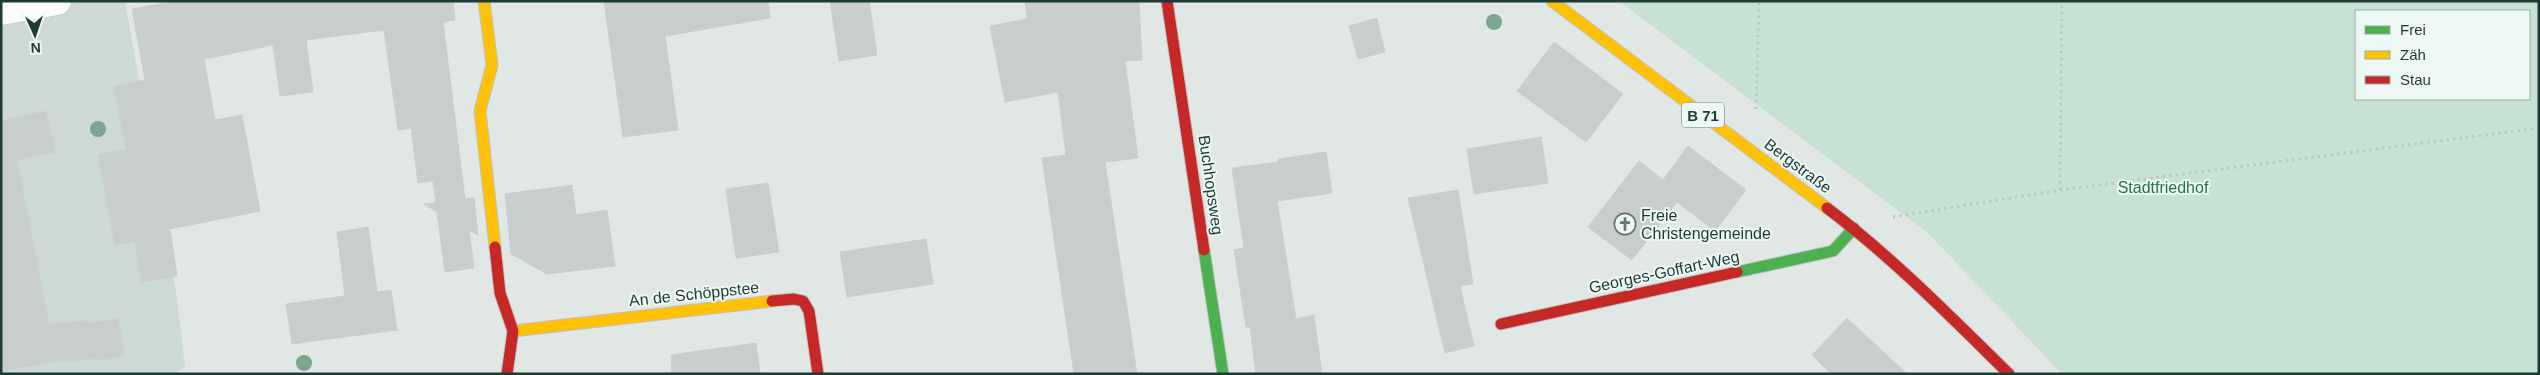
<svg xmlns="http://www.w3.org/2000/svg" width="2540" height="375" font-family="Arial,sans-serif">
  <rect width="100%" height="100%" fill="#e0e7e4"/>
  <path fill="#cdd9d5" d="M85 1H125L177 298 185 367 173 374H1V15Z"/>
  <path fill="#c7e2d2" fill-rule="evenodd" d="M1619 1H2539V374H2062L1928 233ZM2356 11H2529V99H2356Z"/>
  <g fill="#c7cecc" stroke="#c9d0cd">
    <path d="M175 1H453L455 20 443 22 465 199 474 198 478 235 469 230 474 268 445 272 437 212 424 204 436 203 433 181 418 183 411 128 398 130 384 30 306 40 313 92 280 96 273 45 204 59 215 120 242 115 260 211 170 229 177 276 141 282 135 242 115 245 98 155 126 149 114 86 145 80 132 9Z"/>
    <path d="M604 1H768L770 18 665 36 678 130 623 137Z"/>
    <path d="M830 1H869L877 55 839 61Z"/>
    <path d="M1025 1H1139L1142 60 1125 61 1138 158 1105 162 1137 374H1074L1042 158 1066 155 1058 92 1005 102 990 26 1027 19Z"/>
    <path d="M1377 18 1385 52 1358 59 1349 26Z"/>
    <path d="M1554 42 1623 94 1586 142 1517 91Z"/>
    <path d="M46 111 55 152 17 160 49 324 87 321 88 324 118 318 125 355 95 361V358L63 362 62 360 1 371V121Z"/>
    <path d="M1541 137 1548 183 1474 194 1467 149Z"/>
    <path d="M1688 146 1746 190 1715 231 1677 202 1632 260 1588 227 1639 161 1663 180Z"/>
    <path d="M1326 152 1332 193 1277 201 1296 319 1314 315 1322 374H1256L1250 327H1246L1234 250 1244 248 1232 168 1278 162V159Z"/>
    <path d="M768 183 779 252 736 258 726 189Z"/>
    <path d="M572 185 576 215 607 210 615 266 547 274 511 254 505 194Z"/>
    <path d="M1458 190 1473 284 1460 286 1474 346 1445 353 1408 198Z"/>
    <path d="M368 227 377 292 391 290 397 330 292 344 286 304 345 296 337 232Z"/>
    <path d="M926 239 933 284 847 297 840 252Z"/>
    <path d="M1847 318 1907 374H1831L1812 355Z"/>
    <path d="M756 343 760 374H672L671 355Z"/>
  </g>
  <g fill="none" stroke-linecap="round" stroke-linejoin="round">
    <g stroke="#bdc4c1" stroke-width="29">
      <path id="street" d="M1 11 57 1"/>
    </g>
    <g stroke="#bcc5c2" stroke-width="13">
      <g id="fast">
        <path d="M1204 250 1223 374"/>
        <path d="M1737 272 1833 251 1854 228"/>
      </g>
    </g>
    <g stroke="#bcc5c2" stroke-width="13">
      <g id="slow">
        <path d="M484 1 492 65 480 111 495 247"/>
        <path d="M1552 1 1827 208"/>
        <path d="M513 331 772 301"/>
      </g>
    </g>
    <g stroke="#bcc5c2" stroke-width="13">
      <g id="jam">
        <path d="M1167 1 1204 250"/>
        <path d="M1827 208C1892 257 1951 317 2009 374"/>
        <path d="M495 247 500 293 513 331 507 374"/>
        <path d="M772 301 794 299 803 301 809 311 818 374"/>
        <path d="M1501 324 1737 272"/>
      </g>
    </g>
    <g stroke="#bec7c6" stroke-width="3" stroke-dasharray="2.5 4" stroke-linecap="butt">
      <path d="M1756 109 1759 1"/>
      <path d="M2060 190 2062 1"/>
      <path d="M1893 217 2060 190 2539 128"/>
    </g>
    <use href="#street" stroke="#fafbfb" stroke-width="28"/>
    <use href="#fast" stroke="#4caf50" stroke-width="11"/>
    <use href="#slow" stroke="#ffc107" stroke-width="11"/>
    <use href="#jam" stroke="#c62828" stroke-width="11"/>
  </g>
  <g fill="#79a790">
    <circle cx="1494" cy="22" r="8"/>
    <circle cx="98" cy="129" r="8"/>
    <circle cx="304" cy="363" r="8"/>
  </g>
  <defs>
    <g id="church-ring" transform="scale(1.125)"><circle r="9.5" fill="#edf7f3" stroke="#627772" stroke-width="1.5"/><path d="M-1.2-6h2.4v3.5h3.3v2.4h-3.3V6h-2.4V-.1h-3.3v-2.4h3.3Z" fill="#627772"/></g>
  </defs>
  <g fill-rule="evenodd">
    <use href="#church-ring" x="1625" y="224"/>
  </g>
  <g text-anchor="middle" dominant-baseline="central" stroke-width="4" stroke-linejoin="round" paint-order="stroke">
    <rect fill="#edf7f3" stroke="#5c736e" stroke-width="1" x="1682" y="102.5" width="42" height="25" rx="4"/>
    <g font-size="15" font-weight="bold" fill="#1e3a35">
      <text x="1703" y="115">B 71</text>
    </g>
    <g font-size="16" fill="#1e3a35" stroke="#edf7f3">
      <text transform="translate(1798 166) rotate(37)">Bergstraße</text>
      <text transform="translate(1211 185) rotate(82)">Buchhopsweg</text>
      <text transform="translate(1664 272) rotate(-12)">Georges-Goffart-Weg</text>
      <text transform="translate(694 294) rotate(-6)">An de Schöppstee</text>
    </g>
    <g font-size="16" fill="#25734c" stroke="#edf7f3">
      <text x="2163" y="187">Stadtfriedhof</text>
    </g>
    <g font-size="16" fill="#1e3a35" stroke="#edf7f3" text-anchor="start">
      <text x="1641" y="215">Freie<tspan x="1641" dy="18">Christengemeinde</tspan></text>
    </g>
  </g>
  <rect width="2540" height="375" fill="none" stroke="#1e3a35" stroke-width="5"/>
  <rect x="2355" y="10" width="175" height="90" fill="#edf7f3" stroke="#9aaba7"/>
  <rect x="2365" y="26" width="25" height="8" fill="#4caf50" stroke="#9aaba7"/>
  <text x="2400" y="35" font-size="15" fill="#1e3a35">Frei</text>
  <rect x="2365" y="51" width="25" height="8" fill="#ffc107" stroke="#9aaba7"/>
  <text x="2400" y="60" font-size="15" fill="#1e3a35">Zäh</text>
  <rect x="2365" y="76" width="25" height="8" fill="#c62828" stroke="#9aaba7"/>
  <text x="2400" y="85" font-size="15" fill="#1e3a35">Stau</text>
  <g transform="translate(35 35) rotate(177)" stroke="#edf7f3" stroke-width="4" paint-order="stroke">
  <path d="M0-4L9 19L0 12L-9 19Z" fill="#1e3a35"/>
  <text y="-8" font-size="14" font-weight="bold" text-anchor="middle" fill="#1e3a35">N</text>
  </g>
</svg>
